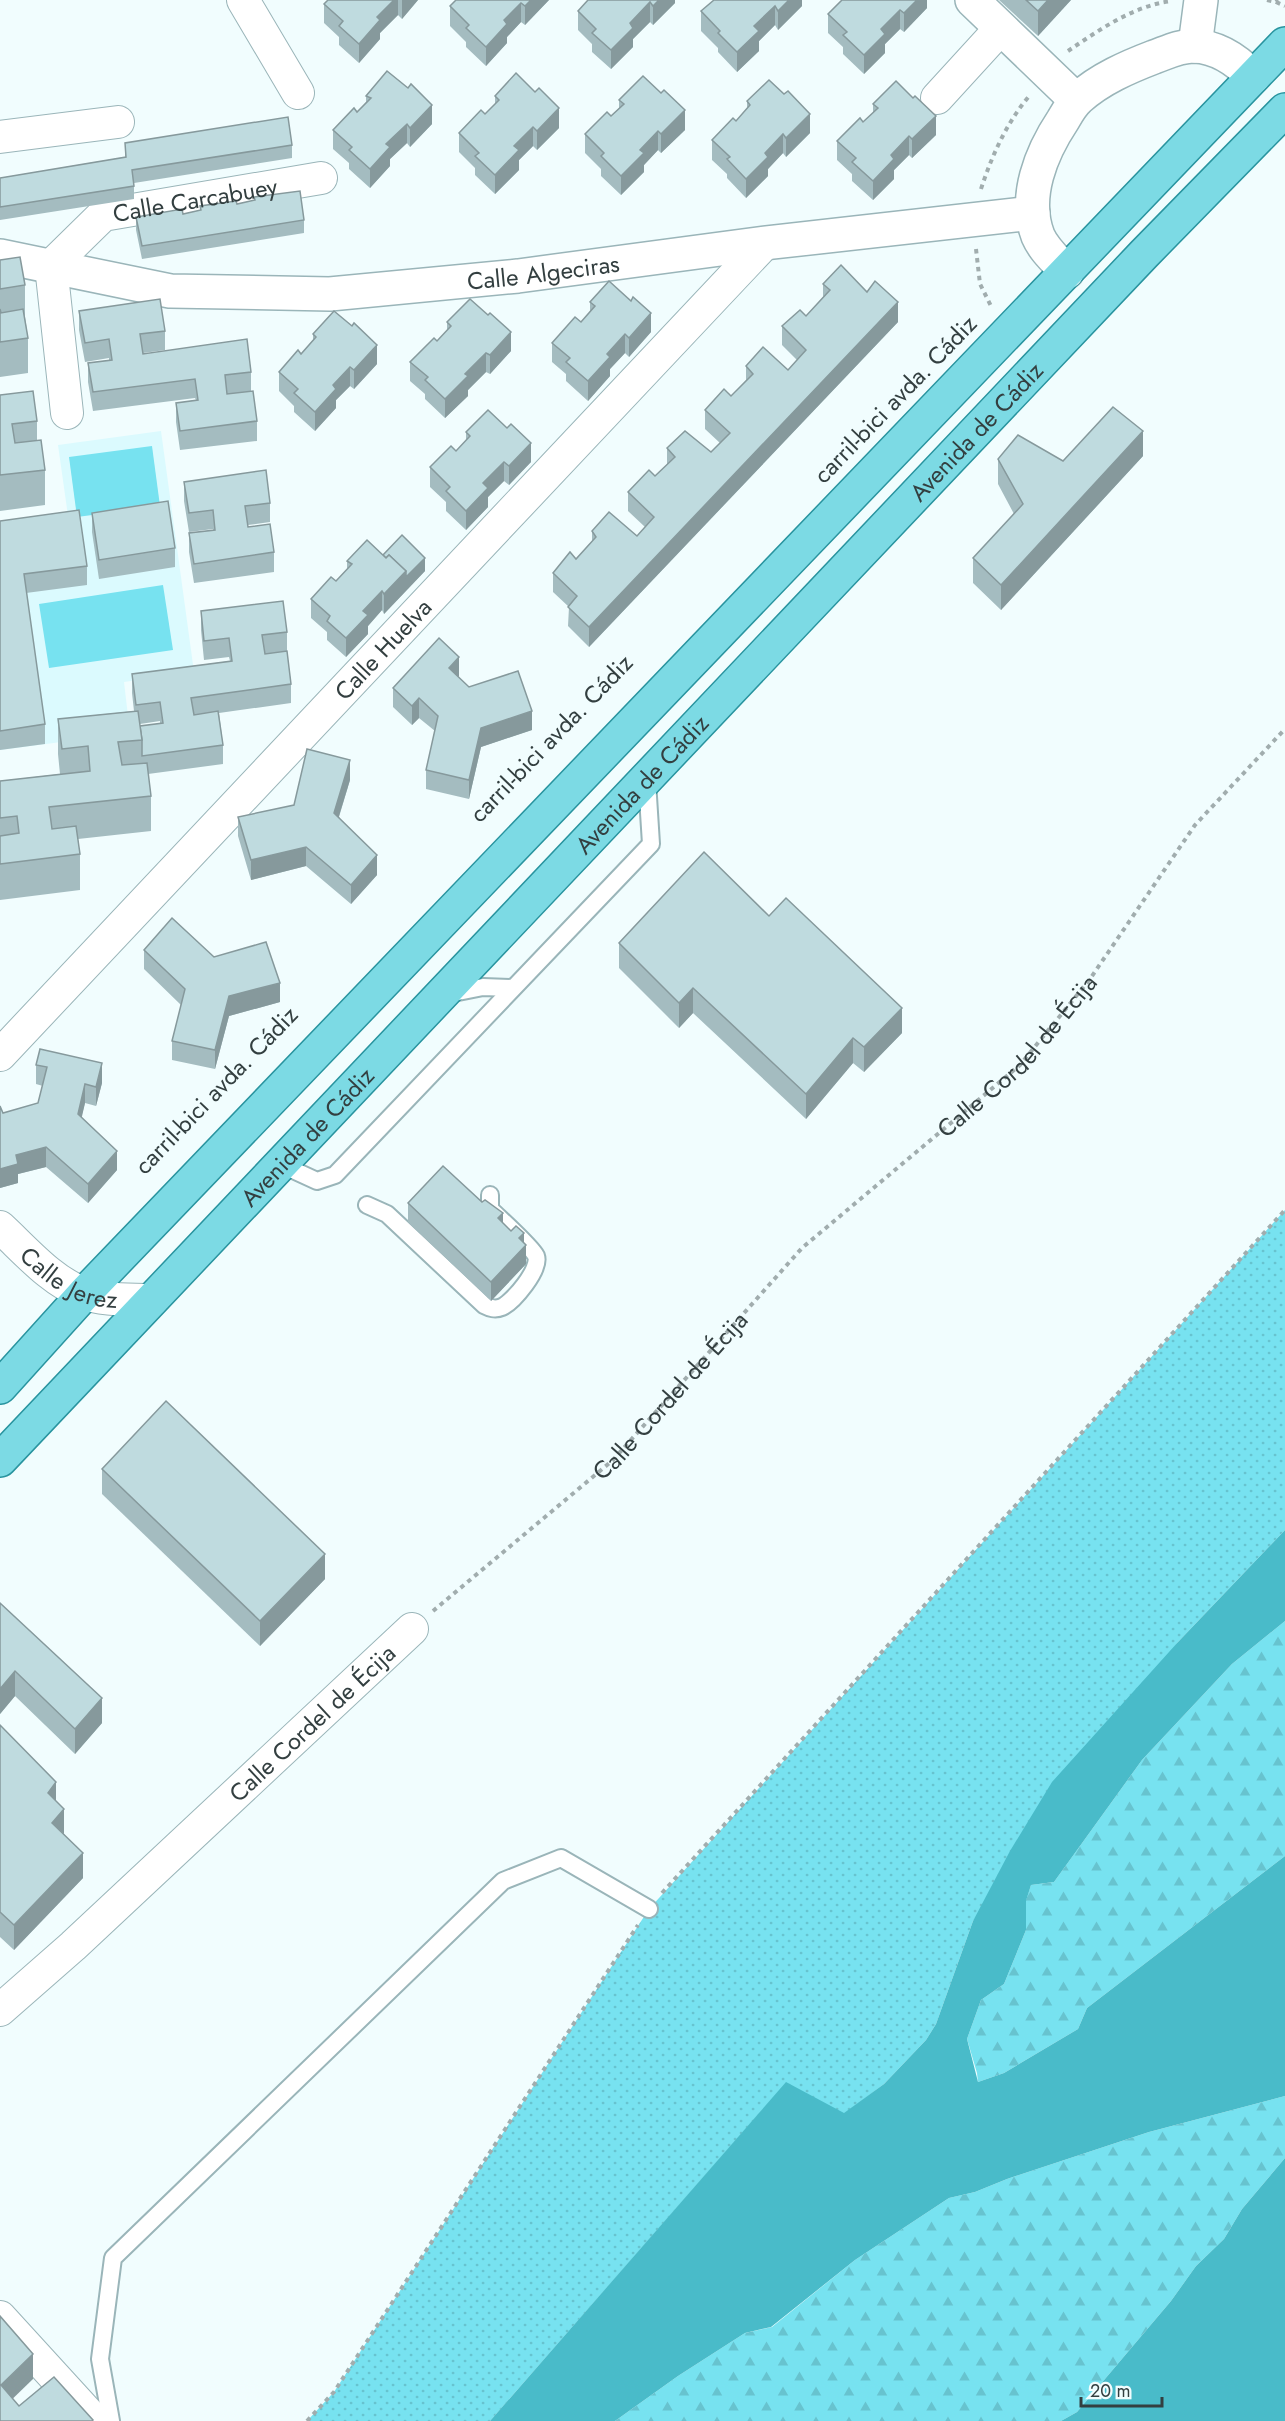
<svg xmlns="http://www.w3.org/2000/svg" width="1285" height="2421" font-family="Jost,sans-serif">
  <defs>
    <pattern id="forest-firs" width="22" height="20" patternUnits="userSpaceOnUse" patternTransform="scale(1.5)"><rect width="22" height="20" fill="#77e2f0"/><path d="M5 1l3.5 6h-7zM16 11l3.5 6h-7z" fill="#67c3cf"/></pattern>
    <pattern id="park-dots" width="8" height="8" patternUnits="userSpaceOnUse" patternTransform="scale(1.5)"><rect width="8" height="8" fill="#77e2f0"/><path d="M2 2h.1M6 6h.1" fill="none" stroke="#67c3cf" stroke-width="1.8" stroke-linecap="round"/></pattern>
  </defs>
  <rect width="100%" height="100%" fill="#f1fdfe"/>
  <path fill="#dbfafe" d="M161 431 194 672 124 682 130 733 0 750V540L70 530 58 445Z"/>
  <g fill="#77e2f0">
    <path d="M152 446 160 506 77 517 69 457Z"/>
    <path d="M163 585 173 650 49 668 39 604Z"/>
  </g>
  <g fill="url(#forest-firs)">
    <path d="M1285 1621V1856L1087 2008 1078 2029 1004 2073 978 2082 977 2073 967 2039 981 2000 1004 1984 1026 1930V1900L1031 1885 1054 1882 1142 1760 1232 1664Z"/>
    <path d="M1285 2096V2158L1242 2209 1224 2239 1196 2266 1171 2301 1077 2412 1061 2421H615L678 2376 745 2333 772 2327 855 2260 949 2198 975 2192 1007 2179 1149 2132Z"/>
  </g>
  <path fill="url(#park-dots)" d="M1285 1210V1530L1178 1642 973 1921 936 2024 926 2040 884 2084 844 2114 786 2083 490 2421H307L334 2392 649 1909Z"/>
  <g fill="#49bbc9">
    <path d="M1285 1530V1621L1232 1664 1142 1760 1054 1882 1031 1885 1026 1901V1930L1004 1984 981 2000 967 2039 978 2082 1004 2073 1078 2029 1087 2008 1285 1856V2096L1149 2132 1007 2179 975 2192 949 2198 855 2260 771 2327 745 2333 678 2376 615 2421H490L786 2082 844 2113 884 2084 926 2040 936 2024 973 1921 1010 1851 1052 1782 1178 1642Z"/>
    <path d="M1285 2158V2421H1061L1077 2412 1171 2301 1196 2266 1224 2239 1242 2209Z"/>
  </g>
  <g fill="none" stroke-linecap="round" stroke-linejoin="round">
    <g stroke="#9ab5b9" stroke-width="20">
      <g id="lane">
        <path d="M448 994 483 987 512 988"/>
        <path d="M280 1164 317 1181 335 1175 651 844 647 781"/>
        <path d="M367 1205 387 1214 484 1305C490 1308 495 1310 502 1307 513 1302 541 1269 536 1256 532 1247 499 1218 490 1209V1195"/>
        <path d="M111 2421 100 2359 113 2258 503 1881 561 1858 649 1909"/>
      </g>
    </g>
    <g stroke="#9ab5b9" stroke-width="34">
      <g id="street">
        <path d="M243 0 298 93"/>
        <path d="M937 98 1001 28"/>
        <path d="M0 137 118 122"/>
        <path id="s2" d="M67 413 51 266 103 215 321 178"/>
        <path id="s3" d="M0 1055 765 243"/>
        <path id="s4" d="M0 1227C25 1250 51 1281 83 1293 103 1301 130 1299 152 1300"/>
        <path id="s5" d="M0 2010 73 1946 412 1629"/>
        <path d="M0 2317 95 2421"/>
      </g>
    </g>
    <g stroke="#9ab5b9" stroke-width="36">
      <g id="secondary">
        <path d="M972 0 1076 100"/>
        <path d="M1195 46 1201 0"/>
        <path id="s6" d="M0 256 170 291 330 294 518 276 765 243 1033 213"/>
        <path d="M1067 272C1057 261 1044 250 1038 236 1023 197 1041 153 1063 120 1067 113 1072 104 1079 98 1100 79 1128 67 1154 57 1168 52 1179 46 1194 46 1218 47 1237 60 1253 77"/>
      </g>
    </g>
    <g stroke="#29949f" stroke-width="36">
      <g id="primary">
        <path d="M0 1387 84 1294 1285 44"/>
        <path id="s7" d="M0 1460 1144 254 1285 110"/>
      </g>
    </g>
    <g stroke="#a1adae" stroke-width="4" stroke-dasharray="4.5 4.5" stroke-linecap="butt">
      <path d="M1267 0 1276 2 1278 0"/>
      <path d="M1276 2 1285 6"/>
      <path d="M1068 51C1099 30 1133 6 1171 1"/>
      <path d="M981 189C992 155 1007 122 1030 95"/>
      <path d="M976 249 980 284 992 308"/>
      <path id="s1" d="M433 1611 613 1460 802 1248 1020 1065 1090 979 1195 825 1285 729"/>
      <path d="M662 1893 1285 1210"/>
      <path d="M307 2421 334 2392 638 1925"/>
    </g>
    <use href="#lane" stroke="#fff" stroke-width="16"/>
    <use href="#street" stroke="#fff" stroke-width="32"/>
    <use href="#secondary" stroke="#fff" stroke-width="33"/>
    <use href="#primary" stroke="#7cdae4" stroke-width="33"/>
  </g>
  <g fill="#a4bcc0" fill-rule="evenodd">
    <path d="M328 0H418L402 19 398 15 380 33V39L359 63 339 45V37L324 23V4Z"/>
    <path d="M549 0 525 25 521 22 507 37V43L486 66 466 47V42L450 26V6Z"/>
    <path d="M675 0V3L653 25 650 22 633 39V47L611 69 592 52V44L578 30V11Z"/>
    <path d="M802 0V6L778 30 775 25 759 41V51L737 72 718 52V48L701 31V11Z"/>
    <path d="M927 0V8L904 32 900 29 885 44V53L864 74 843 54V47L828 33V14Z"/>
    <path d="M999 0H1071L1038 36Z"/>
    <path d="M366 96 432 124 410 147 407 143 390 159V166L370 188 349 169V163L333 149V130L357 112 366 102Z"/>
    <path d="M495 96 559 128 537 150 533 146 519 160V170L495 194 475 175V168L459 152V133L485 114 495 104Z"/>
    <path d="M913 98 936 135 912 158 909 155 894 170V179L873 200 852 181V174L837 160V141L863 122 873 113V104Z"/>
    <path d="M619 100 685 130 661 153 658 150 644 165V172L621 195 601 176V169L585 153V134L611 116 619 108Z"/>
    <path d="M747 101 810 133 786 157 783 153 768 169V176L746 198 727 178V174L712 160V140L736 121 747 109Z"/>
    <path d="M125 143 292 145V158L134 183V199L0 220V178L125 157Z"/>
    <path d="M254 197 304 220V233L142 259 136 230V217L183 214 200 210V206L237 204 254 201Z"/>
    <path d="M0 260 25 285V317L28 338V373L0 377Z"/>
    <path d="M823 284 898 322 589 647 568 626 569 607 553 592V573L576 559 592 541V531L637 536 645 527 628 511V492L655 476 667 465V448L711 452 720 443 705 429V410L731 396 746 380V366L788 370 797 360 782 345V326L806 316 823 297Z"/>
    <path d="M590 302 651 332 629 357 625 353 610 369V376L588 401 566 381V374L552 362V343L581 322 590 312Z"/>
    <path d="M79 311 165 331V350L143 353 251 372V391L257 421V441L180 450 176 422V403L196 400 195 398 93 411 88 382V363L109 360V358L85 362 79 330Z"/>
    <path d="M447 322 511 351 490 374 486 372 468 390V396L445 418 425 399V394L410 381V362L437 341 447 331Z"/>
    <path d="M313 334 377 364 354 389 350 386 336 400V408L315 431 294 412V406L279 391V372L301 354 313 340Z"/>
    <path d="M0 395 37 421V441L45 470V505L0 511Z"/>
    <path d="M466 432 531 462 509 485 504 481 488 497V507L466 530 446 511V502L430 487V467L456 451 466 440Z"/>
    <path d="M1143 456 1001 610 973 583V558L1014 514 998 484V459L1063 461Z"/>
    <path d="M184 482 270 503V522L248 525V527L274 552V572L194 583 189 552V533L213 530V529L189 532 184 501Z"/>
    <path d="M92 513 175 548V567L99 579 92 532Z"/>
    <path d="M0 521 87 566V585L26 593 45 724V744L0 750Z"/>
    <path d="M383 555 425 571 384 614 382 610 368 626V634L346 657 327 640V632L311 618V599L336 581 347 569V561Z"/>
    <path d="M201 611 287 632V651L291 684V703L219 713 223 745V764L148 774 151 796V831L78 839 80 854V890L0 900V781L60 774 58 754V719L134 711 132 693V674L230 661 229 657 204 660 201 630ZM160 721V724L140 726V724Z"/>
    <path d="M459 676 458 677 469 687 532 730 481 747 469 799 426 789V770L435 731 419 718 412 725 393 707V688Z"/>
    <path d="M350 780 339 817 377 875 351 904 306 866 251 880 238 836V817L294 805Z"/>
    <path d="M769 916 902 1033 864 1072 853 1063 806 1119 693 1013 679 1028 619 968V943Z"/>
    <path d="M144 950 214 957 280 1002 229 1016 215 1069 172 1060V1041L181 1005 144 969Z"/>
    <path d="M40 1049 102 1083 96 1106 85 1103 81 1118 117 1170 88 1203 46 1167 18 1174V1183L0 1188V1106L3 1113 38 1103 43 1086 36 1084V1065Z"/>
    <path d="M408 1203 503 1223 524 1243 526 1264 491 1301 408 1222Z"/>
    <path d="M102 1469 325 1579 260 1646 102 1494Z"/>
    <path d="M0 1603 102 1723 75 1754 15 1696 0 1714Z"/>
    <path d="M0 1725 56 1802 64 1834 83 1878 14 1950 0 1937Z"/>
  </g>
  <g fill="#86999c">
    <path d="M394 0H398V15L380 33V39L359 63V44L377 17Z"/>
    <path d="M402 0H418L402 19Z"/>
    <path d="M531 0H549L525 25V6Z"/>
    <path d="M659 0H675V3L653 25V6Z"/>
    <path d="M789 0H802V6L778 30V11Z"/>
    <path d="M917 0H927V8L904 32V13Z"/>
    <path d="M1048 0H1071L1038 36V11Z"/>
    <path d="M650 2V22L633 39V47L611 69V50L630 23Z"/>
    <path d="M521 3V22L507 37V43L486 66V47L504 20Z"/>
    <path d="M775 6V25L759 41V51L737 72V52L754 26Z"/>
    <path d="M900 10V29L885 44V53L864 74V55L881 29Z"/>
    <path d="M432 105V124L410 147V128Z"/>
    <path d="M559 108V128L537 150V131Z"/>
    <path d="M685 110V130L661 153V134Z"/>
    <path d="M810 114V133L786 157V138Z"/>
    <path d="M936 116V135L912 158V139Z"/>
    <path d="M407 124V143L390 159V166L370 188V169L386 144Z"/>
    <path d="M533 127V146L519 160V170L495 194V175L514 146Z"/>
    <path d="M658 131V150L644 165V172L621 195V176L640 150Z"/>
    <path d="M783 134V153L768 169V176L746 198V179L765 153Z"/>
    <path d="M909 136V155L894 170V179L873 200V181L891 155Z"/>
    <path d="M898 302V322L589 647V627Z"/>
    <path d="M651 313V332L629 357V338Z"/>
    <path d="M511 332V351L490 374V355Z"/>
    <path d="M625 334V353L610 369V376L588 401V381L607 354Z"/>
    <path d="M377 345V364L354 389V370Z"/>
    <path d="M486 353V372L468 390V396L445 418V399L465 374Z"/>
    <path d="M350 367V386L336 400V408L315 431V412L333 385Z"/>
    <path d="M1143 431V456L1001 610V585Z"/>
    <path d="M531 443V462L509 485V466Z"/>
    <path d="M504 462V481L488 497V507L466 530V511L483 483Z"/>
    <path d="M425 558V571L384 614V594L406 571Z"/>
    <path d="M382 591V610L368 626V634L346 657V638L363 611Z"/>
    <path d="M459 657V676L449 687V668Z"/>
    <path d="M419 698V718L412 725V706Z"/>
    <path d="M532 711V730L481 747 469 799V780L481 728Z"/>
    <path d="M350 760V780L334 832V813Z"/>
    <path d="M306 847V866L251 880V860Z"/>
    <path d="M377 855V875L351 904V885Z"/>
    <path d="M280 983V1002L229 1016 215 1069V1050L229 996Z"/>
    <path d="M693 988V1013L679 1028V1003Z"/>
    <path d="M902 1008V1033L864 1072V1047Z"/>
    <path d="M853 1038V1063L806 1119V1094Z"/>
    <path d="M102 1063V1083L96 1106V1087Z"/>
    <path d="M85 1084V1103L78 1134V1114Z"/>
    <path d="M46 1147V1167L18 1174V1183L0 1188V1169L16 1155Z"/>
    <path d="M117 1151V1170L88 1203V1184Z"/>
    <path d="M503 1213V1232L498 1218Z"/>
    <path d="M524 1233V1247L526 1245V1264L491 1301V1282L519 1238Z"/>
    <path d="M325 1554V1579L260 1646V1621Z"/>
    <path d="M15 1671V1696L0 1714V1689Z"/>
    <path d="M102 1698V1723L75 1754V1729Z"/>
    <path d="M56 1782V1807L48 1793Z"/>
    <path d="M64 1809V1834L52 1823Z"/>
    <path d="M83 1853V1878L14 1950V1925Z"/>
    <path d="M33 2354V2379L1 2410V2385Z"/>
  </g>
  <g fill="#bfdbdf" stroke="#86999c" stroke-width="1.5">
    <path d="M328 0H394L377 17 380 20 359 44 339 26 343 21 324 4Z"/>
    <path d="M456 0H531L525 6 521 3 504 20 507 24 486 47 466 28 469 25 450 6Z"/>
    <path d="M588 0H659L653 6 650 2 630 23 633 28 611 50 592 33 596 29 578 11Z"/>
    <path d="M714 0H789L778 11 775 6 754 26 759 31 737 52 718 33 720 31 701 11Z"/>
    <path d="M842 0H917L904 13 900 10 881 29 885 34 864 55 843 35 847 32 828 14Z"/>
    <path d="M1026 0H1048L1038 11Z"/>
    <path d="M387 71 408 88 411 84 432 105 410 128 407 124 386 144 390 147 370 169 349 150 352 147 333 130 354 108 357 112 371 98 366 96Z"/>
    <path d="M516 73 535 92 539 88 559 108 537 131 533 127 514 146 519 150 495 175 475 156 479 153 459 133 481 110 485 114 499 100 495 96Z"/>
    <path d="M643 76 661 93 664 90 685 110 661 134 658 131 640 150 644 153 621 176 601 156 604 153 585 134 607 112 611 116 624 104 619 100Z"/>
    <path d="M769 80 784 94 788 91 810 114 786 138 783 134 765 153 768 157 746 179 727 159 730 157 712 140 733 118 736 121 750 105 747 101Z"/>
    <path d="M896 81 913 98 915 96 936 116 912 139 909 136 891 155 894 159 873 181 852 162 856 158 837 141 860 118 863 122 878 108 873 104Z"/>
    <path d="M288 117 292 145 132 170 134 186 0 207V178L126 157 125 143Z"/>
    <path d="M300 191 304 220 142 246 136 217 182 209 183 214 201 210 200 206 236 201 237 204 255 200 254 197Z"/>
    <path d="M20 257 25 285 0 289V260Z"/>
    <path d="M841 265 867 292 875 281 898 302 589 627 568 607 577 596 553 573 570 552 576 559 596 537 592 531 609 512 637 536 654 517 628 492 649 470 655 476 675 457 667 448 685 431 711 452 730 433 705 410 724 389 731 396 753 374 746 366 763 347 788 370 806 350 782 326 800 310 806 316 830 290 823 284Z"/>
    <path d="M609 281 631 301 633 297 651 313 629 338 625 334 607 354 610 357 588 381 566 362 570 358 552 343 575 317 581 322 595 306 590 302Z"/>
    <path d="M160 299 165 331 140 334 143 354 247 339 251 372 225 375 227 394 253 391 257 421 180 431 176 403 198 400 195 379 93 392 88 363 112 360 109 339 85 343 79 311Z"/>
    <path d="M470 299 488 315 490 313 511 332 490 355 486 353 465 374 468 376 445 399 425 380 428 377 410 362 434 338 437 341 451 326 447 322Z"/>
    <path d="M0 309 1 313 23 309 28 338 0 342Z"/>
    <path d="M334 311 352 326 354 323 377 345 354 370 350 367 333 385 336 389 315 412 294 393 298 389 279 372 298 350 301 354 316 337 313 334Z"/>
    <path d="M33 391 37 421 12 424 15 443 41 440 45 470 0 475V395Z"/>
    <path d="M1113 407 1143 431 1001 585 973 558 1023 504 998 459 1018 435 1063 461Z"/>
    <path d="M488 410 507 428 511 424 531 443 509 466 504 462 483 483 488 488 466 511 446 491 450 487 430 467 451 446 456 451 470 436 466 432Z"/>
    <path d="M266 470 270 503 245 506 248 527 270 524 274 552 194 564 189 533 215 530 213 510 189 513 184 482Z"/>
    <path d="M168 501 175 548 99 560 92 513Z"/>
    <path d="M79 510 87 566 24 574 45 724 0 731V521Z"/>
    <path d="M402 535 425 558 406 577V571L389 555 386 558 383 555Z"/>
    <path d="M367 540 386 558 389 555 406 571 384 594 382 591 363 611 368 615 346 638 327 621 330 616 311 599 331 577 336 581 352 564 347 561Z"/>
    <path d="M283 601 287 632 262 635 265 654 287 651 291 684 191 698 194 715 218 711 223 745 142 756V740L140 726 163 723 160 702 136 705 132 674 232 661 229 638 204 641 201 611Z"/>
    <path d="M439 638 459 657 449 668 469 687 518 671 532 711 481 728 469 780 426 770 438 716 419 698 412 706 393 688Z"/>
    <path d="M138 711 142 740 118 742 122 765 147 763 151 796 49 807 52 829 76 826 80 854 0 864V836L19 833 17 816 0 818V781L90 771 88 746 62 749 58 719Z"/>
    <path d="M307 749 350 760 334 813 377 855 351 885 306 847 251 860 238 817 294 805Z"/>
    <path d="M704 852 769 916 786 898 902 1008 864 1047 853 1038 806 1094 693 988 679 1003 619 943Z"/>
    <path d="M172 918 214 957 266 942 280 983 229 996 215 1050 172 1041 185 989 144 950Z"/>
    <path d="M40 1049 102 1063 96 1087 85 1084 78 1114 117 1151 88 1184 46 1147 16 1155 18 1164 0 1169V1106L3 1113 38 1103 47 1067 36 1065Z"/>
    <path d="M443 1166 482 1202 485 1200 503 1213 498 1218 511 1231 516 1226 524 1233 519 1238 526 1245 491 1282 408 1203Z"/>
    <path d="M166 1401 325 1554 260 1621 102 1469Z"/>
    <path d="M0 1603 102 1698 75 1729 15 1671 0 1689Z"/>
    <path d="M0 1725 56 1782 48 1793 64 1809 52 1823 83 1853 14 1925 0 1912Z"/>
    <path d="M0 2316 33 2354 1 2385 19 2406 54 2377 93 2420 92 2421H0Z"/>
  </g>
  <g text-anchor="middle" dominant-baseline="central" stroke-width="4.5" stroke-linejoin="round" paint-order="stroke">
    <g font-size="24" fill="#333f40" stroke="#f1fdfe">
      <text stroke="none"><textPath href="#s2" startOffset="314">Calle Carcabuey</textPath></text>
      <text stroke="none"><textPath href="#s6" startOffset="548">Calle Algeciras</textPath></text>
      <text transform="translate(895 399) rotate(-46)">carril-bici avda. Cádiz</text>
      <text stroke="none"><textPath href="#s7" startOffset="1418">Avenida de Cádiz</textPath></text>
      <text stroke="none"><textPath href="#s3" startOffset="558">Calle Huelva</textPath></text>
      <text transform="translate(551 738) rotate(-46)">carril-bici avda. Cádiz</text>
      <text stroke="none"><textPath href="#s7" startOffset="932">Avenida de Cádiz</textPath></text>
      <text stroke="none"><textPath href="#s1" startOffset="808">Calle Cordel de Écija</textPath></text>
      <text transform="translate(216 1090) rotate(-46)">carril-bici avda. Cádiz</text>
      <text stroke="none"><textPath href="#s7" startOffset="446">Avenida de Cádiz</textPath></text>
      <text stroke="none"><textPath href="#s4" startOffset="88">Calle Jerez</textPath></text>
      <text stroke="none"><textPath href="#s1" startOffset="321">Calle Cordel de Écija</textPath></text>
      <text stroke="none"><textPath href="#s5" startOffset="424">Calle Cordel de Écija</textPath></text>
    </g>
  </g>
  <path d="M1081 2397v9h81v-9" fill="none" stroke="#333f40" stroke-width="3"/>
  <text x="1090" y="2397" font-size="18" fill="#333f40" stroke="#f1fdfe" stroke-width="4.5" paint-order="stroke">20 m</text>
</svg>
